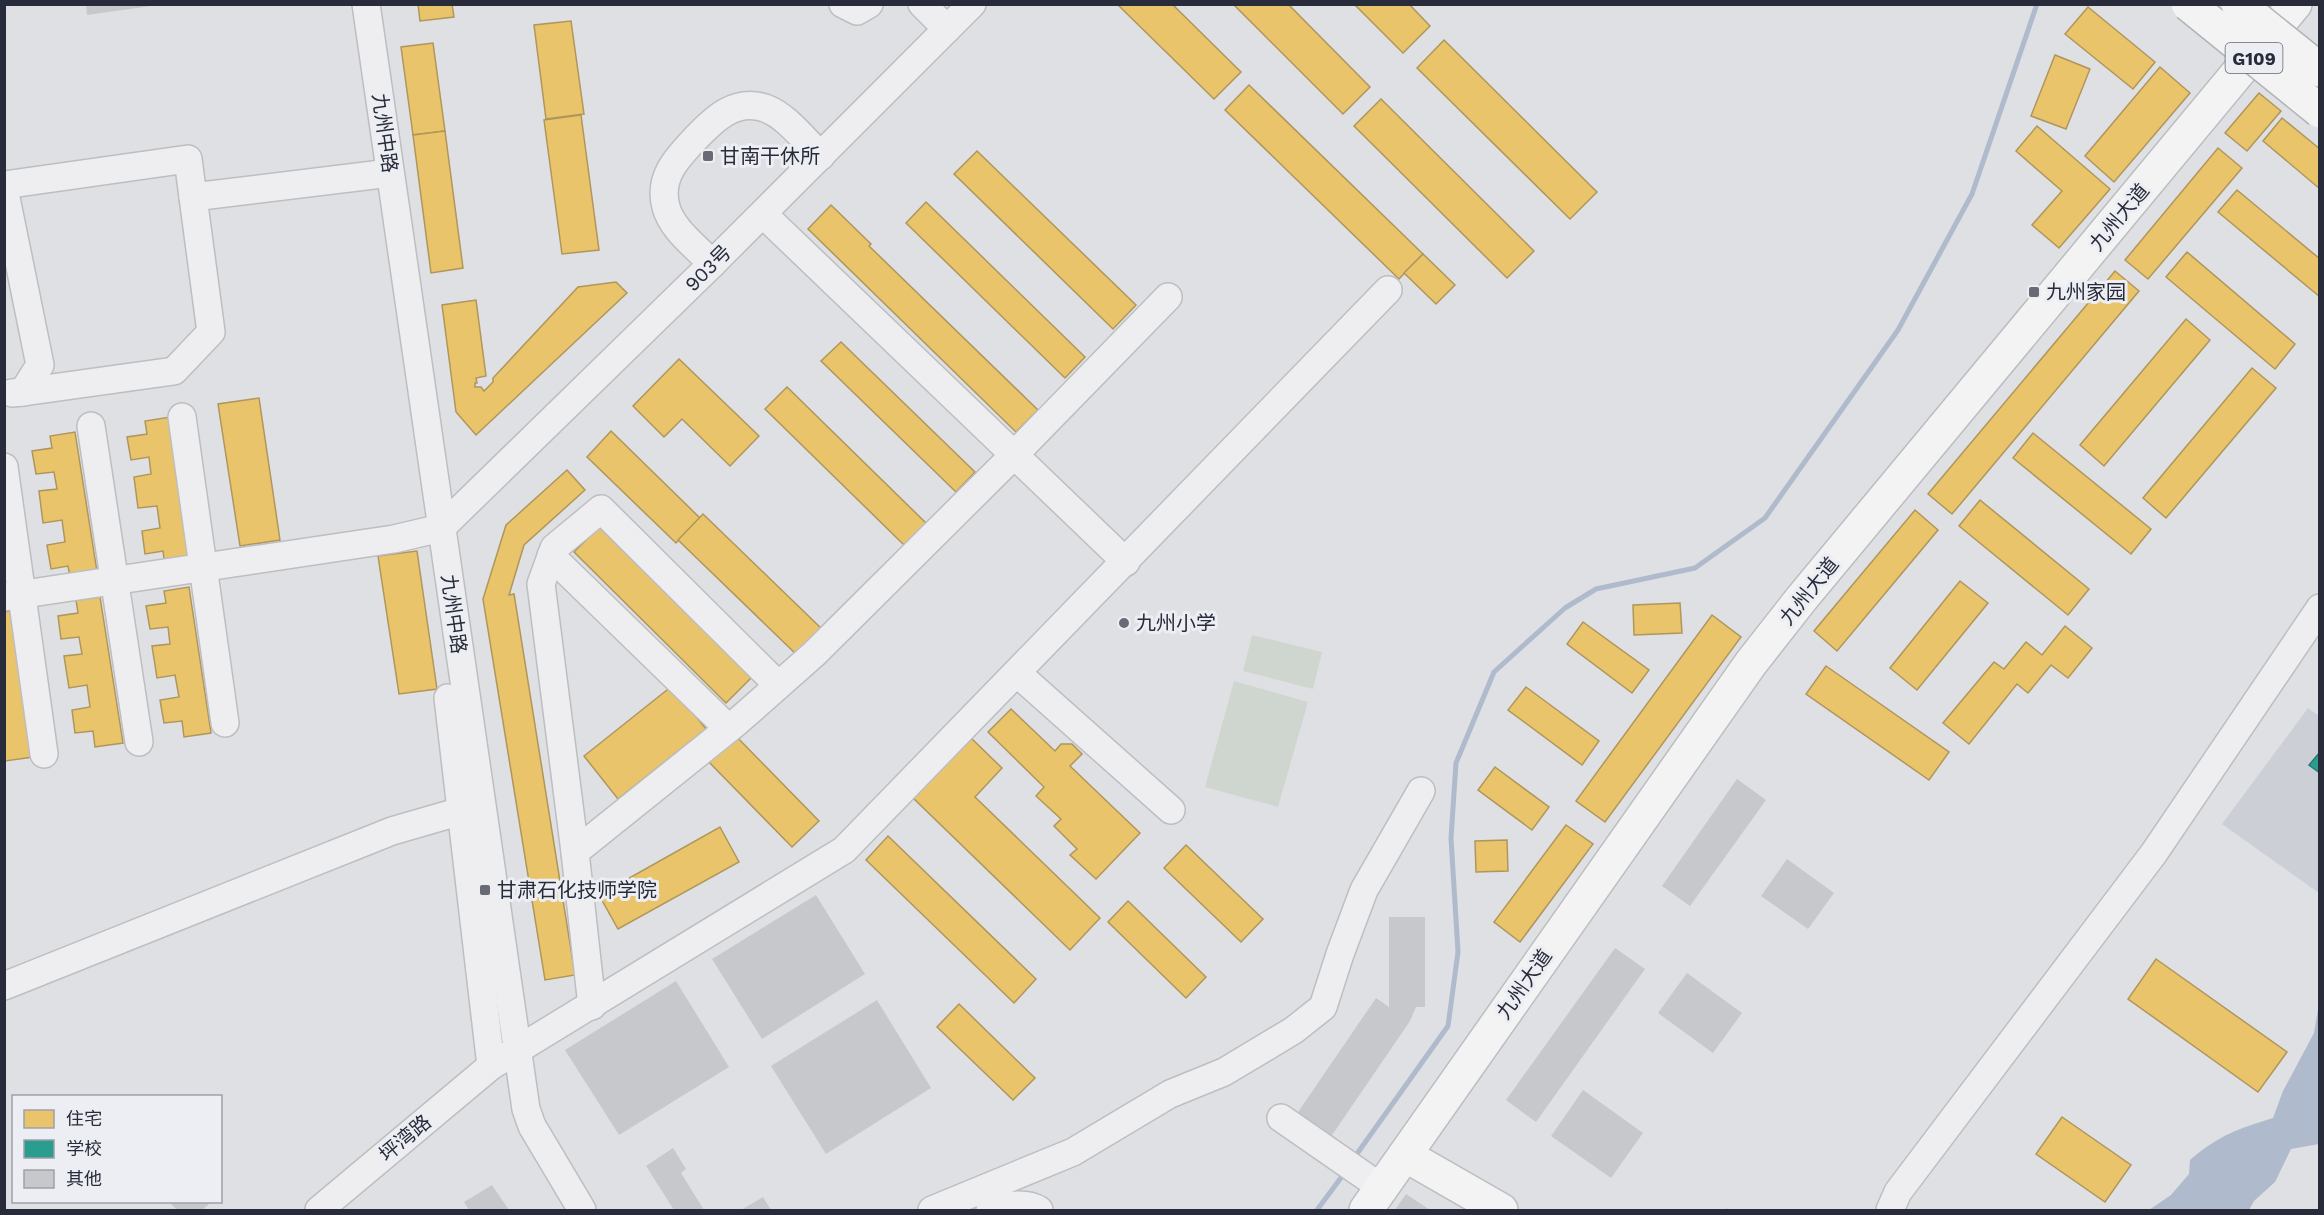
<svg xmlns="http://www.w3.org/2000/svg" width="2324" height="1215" font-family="'Work Sans','Noto Sans SC',sans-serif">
  <rect width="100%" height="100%" fill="#dfe0e3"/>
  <path fill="#cdcfd6" d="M2308 708 2319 716V893L2222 824Z"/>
  <g fill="#ced6cf">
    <path d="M1252 635 1322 652 1313 689 1243 671Z"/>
    <path d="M1234 681 1308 702 1278 807 1205 787Z"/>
  </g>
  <path fill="#afbacc" d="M2319 1004V1144L2291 1149 2275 1182 2254 1201 2249 1210H2149L2171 1195 2189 1174 2190 1160C2219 1135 2238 1129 2273 1118L2283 1091 2314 1033Z"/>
  <g fill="#e9c46a" stroke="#af965c" stroke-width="1.5">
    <path d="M418 4H452L454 17 420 21Z"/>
    <path d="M1117 4H1172L1241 72 1214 99Z"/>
    <path d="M1233 4H1288L1370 87 1343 114Z"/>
    <path d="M1354 4H1409L1430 26 1403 53Z"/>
    <path d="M2088 7 2155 62 2133 89 2065 34Z"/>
    <path d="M571 21 584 114 546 119 534 25Z"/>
    <path d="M1444 40 1597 192 1570 219 1417 68Z"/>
    <path d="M433 43 445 131 413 135 401 47Z"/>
    <path d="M2055 55 2090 69 2066 129 2031 116Z"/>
    <path d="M2160 67 2190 93 2114 182 2085 156Z"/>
    <path d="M1249 85 1423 254 1399 279 1225 110Z"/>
    <path d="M2259 93 2281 111 2247 151 2225 133Z"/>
    <path d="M1381 99 1534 251 1507 278 1354 126Z"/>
    <path d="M581 115 599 250 562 254 544 120Z"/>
    <path d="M2282 118 2320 149V189L2263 141Z"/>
    <path d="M2037 126 2110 189 2059 248 2032 225 2062 191 2016 151Z"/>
    <path d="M445 131 463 268 431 273 413 135Z"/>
    <path d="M2218 148 2242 168 2148 279 2125 260Z"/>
    <path d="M977 151 1136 305 1113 329 954 174Z"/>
    <path d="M2237 190 2320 259V297L2218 212Z"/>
    <path d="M926 202 1085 357 1065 378 906 223Z"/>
    <path d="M831 205 871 244 869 246 1038 410 1016 432 808 229Z"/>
    <path d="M2187 252 2295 344 2275 369 2166 277Z"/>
    <path d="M1423 254 1455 285 1436 304 1404 273Z"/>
    <path d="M2115 271 2139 291 1952 514 1928 494Z"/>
    <path d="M616 282 627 293 476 435 456 412 442 305 476 300 486 376 476 378 477 383H475V387H481L484 391 493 382V378L578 287Z"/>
    <path d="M2186 319 2210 340 2104 466 2080 445Z"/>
    <path d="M841 342 975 472 956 492 821 361Z"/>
    <path d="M679 359 759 436 730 466 682 419 664 437 633 406Z"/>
    <path d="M2252 368 2276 388 2166 518 2143 498Z"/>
    <path d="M787 387 926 523 904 545 765 409Z"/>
    <path d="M259 398 280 540 240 546 218 404Z"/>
    <path d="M170 417 192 563 165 567 163 551 145 554 142 531 160 528 157 506 138 508 134 477 151 474 149 457 131 460 127 437 147 434 145 421Z"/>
    <path d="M611 431 700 518 676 543 587 457Z"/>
    <path d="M75 432 98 578 71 582 68 566 51 569 47 545 65 542 62 520 43 523 39 491 57 489 54 472 36 474 32 451 52 448 50 436Z"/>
    <path d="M2033 433 2151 529 2131 554 2013 458Z"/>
    <path d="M567 470 585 490 524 545 509 595 514 594 575 975 545 980 483 599 506 525Z"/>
    <path d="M1980 500 2089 589 2068 615 1959 526Z"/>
    <path d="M1915 510 1938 530 1837 651 1814 631Z"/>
    <path d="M703 514 824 631 799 657 678 540Z"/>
    <path d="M599 527 752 677 726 703 574 552Z"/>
    <path d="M417 551 437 689 399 694 378 556Z"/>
    <path d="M1960 581 1988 603 1917 690 1890 668Z"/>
    <path d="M189 587 211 733 184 737 182 721 164 723 160 700 179 697 175 675 157 678 152 646 170 644 168 627 150 629 146 606 166 603 164 591Z"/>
    <path d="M100 597 123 743 95 747 93 731 75 733 72 710 90 707 87 685 69 688 64 656 82 654 79 637 61 639 58 616 78 613 76 600Z"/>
    <path d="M1680 603 1682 633 1634 635 1633 605Z"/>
    <path d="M10 611 33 757 5 761 4 612Z"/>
    <path d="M1712 615 1741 637 1605 822 1576 801Z"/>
    <path d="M1583 622 1649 670 1632 693 1567 644Z"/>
    <path d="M2065 626 2092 648 2068 678 2051 665 2028 693 2017 684 1969 744 1943 723 1994 662 2004 669 2026 642 2042 655Z"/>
    <path d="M1826 666 1949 752 1929 780 1806 694Z"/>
    <path d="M672 686 706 729 618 799 584 756Z"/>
    <path d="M1526 687 1599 741 1582 765 1508 710Z"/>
    <path d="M1011 709 1055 751 1061 744H1072L1082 754 1070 766 1140 833 1096 879 1070 855 1077 849 1054 826 1061 819 1036 796 1044 787 988 732Z"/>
    <path d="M731 731 819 821 792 847 704 757Z"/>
    <path d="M970 737 1002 768 975 797 1100 918 1070 950 912 797Z"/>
    <path d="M1495 767 1549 807 1532 830 1478 790Z"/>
    <path d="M1566 825 1593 844 1520 942 1494 922Z"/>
    <path d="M720 827 739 862 618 929 599 895Z"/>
    <path d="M888 836 1036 979 1014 1003 866 860Z"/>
    <path d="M1507 840 1508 871 1476 872 1475 841Z"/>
    <path d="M1186 845 1263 919 1241 942 1164 868Z"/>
    <path d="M1128 901 1206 977 1186 998 1108 922Z"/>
    <path d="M2156 959 2287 1052 2258 1092 2128 999Z"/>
    <path d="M959 1004 1035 1078 1013 1100 937 1027Z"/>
    <path d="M2062 1117 2131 1165 2105 1202 2036 1154Z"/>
  </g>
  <path fill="#2a9d8f" stroke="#297b76" stroke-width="1.5" d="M2320 752V773L2309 765Z"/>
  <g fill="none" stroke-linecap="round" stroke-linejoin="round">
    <g stroke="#afbacc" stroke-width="5">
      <path d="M1354 1158 1448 1026 1458 952 1451 838 1456 763 1494 672 1565 608 1596 589 1695 568 1765 518 1898 330 1972 194 2037 4"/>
      <path d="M1317 1210 1346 1171"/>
    </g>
  </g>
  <g fill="#c7c8cb">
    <path d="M86 4H151V6L87 15Z"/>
    <path d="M1737 779 1766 800 1690 906 1662 886Z"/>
    <path d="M1787 859 1834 893 1808 929 1761 896Z"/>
    <path d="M816 895 865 974 762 1039 712 959Z"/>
    <path d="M1389 917H1425V1007H1416L1410 1021 1328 1141 1294 1118 1376 998 1389 1007Z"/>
    <path d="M1615 948 1645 969 1536 1122 1506 1100Z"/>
    <path d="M1687 973 1742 1013 1713 1053 1658 1013Z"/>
    <path d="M676 981 729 1067 619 1135 565 1050Z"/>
    <path d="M877 1000 931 1088 826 1154 771 1066Z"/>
    <path d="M1583 1090 1643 1133 1611 1178 1551 1136Z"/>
    <path d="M673 1148 686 1169 681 1173 704 1210H674L646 1166Z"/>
    <path d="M492 1185 509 1210H469L464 1202Z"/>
    <path d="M1406 1194 1430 1210H1395Z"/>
    <path d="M763 1197 771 1210H741Z"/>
    <path d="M169 1202H211L202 1210H177Z"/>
  </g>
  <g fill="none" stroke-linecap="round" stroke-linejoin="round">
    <g stroke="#bdbec1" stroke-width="30">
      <g id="minor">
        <path d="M366 4 526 1109 532 1126 582 1210"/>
        <path d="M843 4 857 11 869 4"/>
        <path d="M922 4 947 29"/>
        <path d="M4 185 188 159 193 197 390 173"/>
        <path d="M4 188 40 365 23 392 12 393"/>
        <path d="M763 214 1126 562"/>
        <path d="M712 264C697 247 672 230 666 207 658 178 676 159 695 139 714 119 735 98 765 108 787 116 804 140 821 156"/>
        <path d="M23 392 174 371 211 332 193 197"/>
        <path d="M182 417 225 723"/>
        <path d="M91 426 139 742"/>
        <path d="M4 467 44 754"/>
        <path d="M441 528 712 264 972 4"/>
        <path d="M551 556 728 728"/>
        <path d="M4 597 394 539 441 528"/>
        <path d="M1017 673 1171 810"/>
        <path d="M448 698 491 1066"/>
        <path d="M575 852 541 584 554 548 601 509 778 685"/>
        <path d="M4 986 392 831 461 811"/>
        <path d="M592 1006 575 852 737 722 814 654 1014 455 1168 297"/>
        <path d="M1281 1118 1382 1188"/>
        <path d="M319 1210 491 1066 844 850 1388 290"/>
        <path d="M932 1210 1073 1152 1170 1094 1224 1072 1294 1030 1323 1007 1340 954 1364 890 1421 791"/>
        <path d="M990 1210C1003 1205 1027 1202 1039 1210"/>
        <path d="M1890 1210 1898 1192 2154 853 2320 608"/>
      </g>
    </g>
    <g stroke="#bbbdc0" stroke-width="36">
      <g id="major">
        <path d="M1405 1155 1501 1210"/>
        <path d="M1366 1210 1751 663 1802 598 2295 4"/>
      </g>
    </g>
    <path stroke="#c0c1c6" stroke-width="3" stroke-dasharray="4.5 4.5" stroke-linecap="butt" d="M1727 1210H1728"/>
    <use href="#minor" stroke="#eeeef0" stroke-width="27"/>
    <use href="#major" stroke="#f3f3f4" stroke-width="33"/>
    <g stroke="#b1b3b8" stroke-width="36" stroke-linecap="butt">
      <g id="highway-bridge">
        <path d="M2188 4 2320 111"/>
        <path d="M2238 4 2320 70"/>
      </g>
    </g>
    <use href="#highway-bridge" stroke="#f3f3f4" stroke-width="33"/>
  </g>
  <g fill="#686b75" stroke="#eceef3" stroke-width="2">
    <rect x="702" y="150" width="12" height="12" rx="3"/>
    <rect x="2028" y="286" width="12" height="12" rx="3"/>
    <circle cx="1124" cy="623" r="6"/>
    <rect x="479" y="884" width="12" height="12" rx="3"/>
  </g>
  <g text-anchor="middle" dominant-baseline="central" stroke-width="6" stroke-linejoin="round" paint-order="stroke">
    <rect fill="#eceef3" stroke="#636672" stroke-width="1.5" x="2225.5" y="43" width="57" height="30" rx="4.5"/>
    <g font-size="18" font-weight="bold" fill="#282c3a">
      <text x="2254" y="58">G109</text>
    </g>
    <g font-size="20" fill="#282c3a" stroke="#eceef3">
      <text transform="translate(385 133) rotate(82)">九州中路</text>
      <text transform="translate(2119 217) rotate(-50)">九州大道</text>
      <text transform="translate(708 268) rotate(-45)">903号</text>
      <text transform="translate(1809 591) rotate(-51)">九州大道</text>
      <text transform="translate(454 614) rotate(82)">九州中路</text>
      <text transform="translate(1524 984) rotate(-55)">九州大道</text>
      <text transform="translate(405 1138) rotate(-40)">坪湾路</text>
    </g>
    <g font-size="20" fill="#282c3a" stroke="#eceef3" text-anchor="start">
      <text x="720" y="156">甘南干休所</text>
      <text x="2046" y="292">九州家园</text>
      <text x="1136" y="623">九州小学</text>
      <text x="497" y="890">甘肃石化技师学院</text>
    </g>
  </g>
  <rect width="2324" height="1215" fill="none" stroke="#282c3a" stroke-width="12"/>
  <rect x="12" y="1095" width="210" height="108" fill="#eceef3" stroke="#9ea0a9" stroke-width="1.5"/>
  <rect x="24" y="1110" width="30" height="18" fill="#e9c46a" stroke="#9ea0a9" stroke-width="1.5"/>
  <text x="66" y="1125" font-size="18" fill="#282c3a">住宅</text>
  <rect x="24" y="1140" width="30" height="18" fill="#2a9d8f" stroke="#9ea0a9" stroke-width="1.5"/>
  <text x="66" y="1155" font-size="18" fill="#282c3a">学校</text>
  <rect x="24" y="1170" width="30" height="18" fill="#c7c8cb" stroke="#9ea0a9" stroke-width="1.5"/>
  <text x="66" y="1185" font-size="18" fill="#282c3a">其他</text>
</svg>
